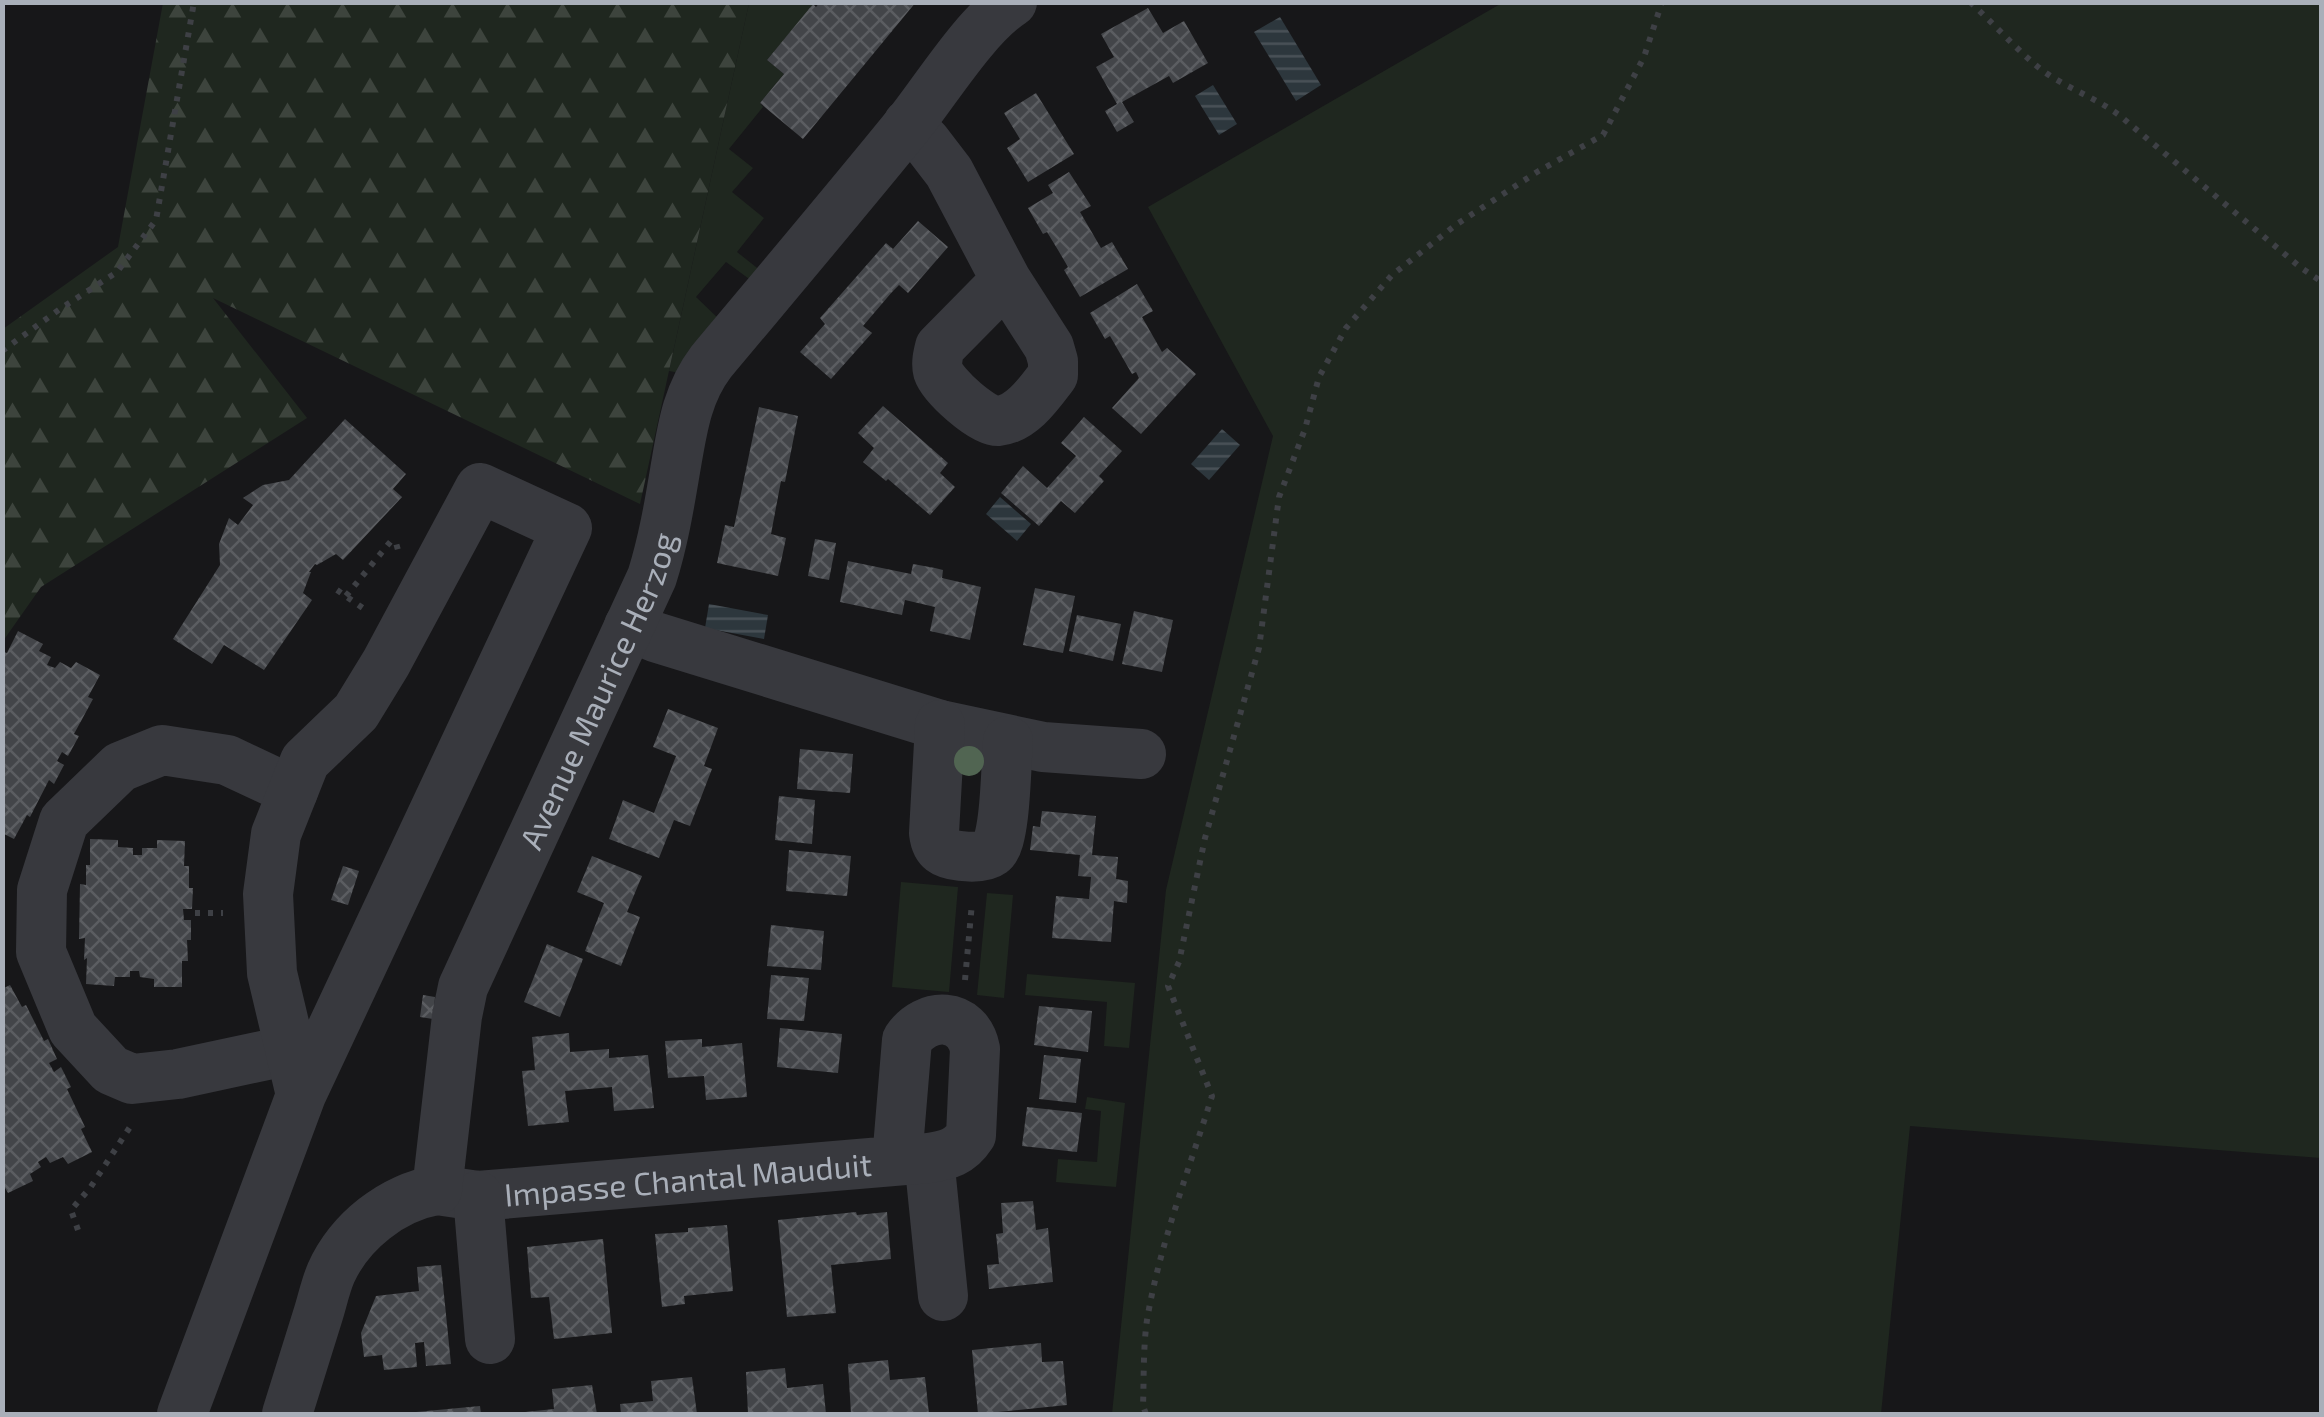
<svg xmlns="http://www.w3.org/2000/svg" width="2324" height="1417" font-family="'Exo 2',sans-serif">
  <defs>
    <pattern id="forest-firs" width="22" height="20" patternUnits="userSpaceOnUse" patternTransform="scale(2.5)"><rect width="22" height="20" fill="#1f271f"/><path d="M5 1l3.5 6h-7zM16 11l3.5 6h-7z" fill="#3d443d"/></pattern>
    <pattern id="water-rules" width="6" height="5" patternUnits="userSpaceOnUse" patternTransform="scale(2.5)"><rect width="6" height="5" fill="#2d373d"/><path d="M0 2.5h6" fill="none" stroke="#495157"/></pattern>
    <pattern id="building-cross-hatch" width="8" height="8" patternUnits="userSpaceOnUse" patternTransform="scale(2.5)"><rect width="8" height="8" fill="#434549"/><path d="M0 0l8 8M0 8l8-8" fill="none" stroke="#5b5d61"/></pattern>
  </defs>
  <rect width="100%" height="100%" fill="#171719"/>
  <g fill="#1f271f">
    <path d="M749 3H815L767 60 784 74 760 103 763 107 729 149 753 168 732 192 764 218 737 252 761 271 752 281 726 262 696 297 720 320 680 373 669 371Z"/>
    <path d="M1502 3H2321V1158L1910 1126 1881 1414H1112L1166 890 1273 436 1148 207Z"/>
    <path d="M901 882 958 887 949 992 892 987Z"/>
    <path d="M987 893 1013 895 1004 998 977 995Z"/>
    <path d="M1027 974 1135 983 1129 1048 1104 1046 1107 1002 1025 995Z"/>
    <path d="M1087 1097 1125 1103 1116 1187 1056 1182 1058 1159 1097 1162 1101 1111 1085 1109Z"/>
  </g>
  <path fill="url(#forest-firs)" d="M163 3H749L640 504 213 298 307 418 41 587 3 641V329L118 247Z"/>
  <g fill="url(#water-rules)">
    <path d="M1280 17 1321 85 1296 101 1254 32Z"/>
    <path d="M1213 85 1237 124 1219 135 1195 96Z"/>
    <path d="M1222 429 1240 445 1209 480 1191 464Z"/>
    <path d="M1000 497 1031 524 1017 541 986 514Z"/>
    <path d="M709 604 768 615 764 639 705 628Z"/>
  </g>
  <g fill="url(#building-cross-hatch)">
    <path d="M820 2H916L803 139 760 103 784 74 767 60 813 4 816 7Z"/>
    <path d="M1148 8 1163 33 1184 21 1208 63 1173 83 1169 76 1122 102 1134 122 1117 132 1105 111 1117 104 1096 67 1114 57 1101 34Z"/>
    <path d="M1036 93 1074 154 1028 182 1007 148 1020 139 1004 113Z"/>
    <path d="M1069 172 1091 206 1080 212 1101 248 1112 242 1128 269 1080 297 1064 270 1068 267 1058 250 1047 232 1043 234 1028 208 1053 193 1048 185Z"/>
    <path d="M918 221 948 247 908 293 899 285 892 292 863 326 872 333 831 379 800 352 825 324 820 318 886 243 893 249Z"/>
    <path d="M1137 284 1153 311 1142 317 1162 352 1167 348 1196 374 1141 434 1112 408 1139 378 1136 372 1132 374 1110 336 1105 339 1090 313Z"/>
    <path d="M883 406 948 463 940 473 955 487 930 515 888 479 886 481 863 462 874 448 858 433Z"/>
    <path d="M759 407 798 416 785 482 781 481 771 534 786 538 778 576 717 563 725 525 734 527Z"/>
    <path d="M1084 417 1122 451 1099 476 1104 481 1075 513 1061 501 1039 526 1001 493 1023 466 1047 488 1076 456 1061 443Z"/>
    <path d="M345 419 406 474 393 489 402 497 343 560 336 554 317 565 315 564 309 572H311L303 593 312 600 264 670 224 645 212 664 173 639 220 565 219 544 229 518 238 525 253 505 243 498 263 485 289 480Z"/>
    <path d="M815 539 836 543 829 580 808 576Z"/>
    <path d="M848 561 911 574 913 564 935 568 943 570 942 578 981 587 970 640 930 631 935 607 905 600 902 615 840 602Z"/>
    <path d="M1035 588 1075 596 1063 653 1023 645Z"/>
    <path d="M1134 611 1173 620 1162 672 1122 664Z"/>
    <path d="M1077 615 1121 624 1113 661 1069 651Z"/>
    <path d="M18 631 43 644 39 651 51 657 47 665 55 668 60 662 71 668 76 662 100 675 88 697 93 699 74 734 79 736 68 756 62 752 57 761 64 765 54 784 49 780 30 817 27 815 14 839 2 833V651L7 653Z"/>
    <path d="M668 709 718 728 704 766 712 769 690 826 674 820 659 858 609 839 623 800 654 813 676 756 653 747Z"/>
    <path d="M800 749 853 754 850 793 797 789Z"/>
    <path d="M779 796 815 800 812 844 775 840Z"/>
    <path d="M1042 811 1096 816 1092 855 1118 857 1116 879 1128 881 1127 903 1114 901 1111 942 1052 938 1056 896 1089 899 1091 877 1078 876 1080 855 1030 850 1033 826 1040 827Z"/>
    <path d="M90 839 118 840V847L133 848V855H142V848H157V840L185 841 184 866H189V888H193L192 909H183L184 920H191V940H187L188 961H182V987H154V979L140 977 139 971H130V977H115L114 986 86 984 87 958 84 960 85 938 79 939 80 884 86 885V865H90Z"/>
    <path d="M789 850 851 856 847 896 786 891Z"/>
    <path d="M592 856 642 876 627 912 640 917 621 966 585 951 604 903 577 892Z"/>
    <path d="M343 866 359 871 348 905 331 900Z"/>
    <path d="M771 925 824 931 821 970 767 966Z"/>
    <path d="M547 944 583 959 560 1017 524 1002Z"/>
    <path d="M771 975 809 978 804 1021 767 1019Z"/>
    <path d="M10 985 22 1007 26 1005 44 1041 48 1039 57 1059 49 1063 54 1072 61 1067 71 1087 67 1089 85 1127 81 1129 92 1152 68 1164 63 1157 50 1163 46 1157 38 1162 41 1167 30 1174 33 1181 8 1193 2 1183V989Z"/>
    <path d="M423 995 435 997 433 1019 420 1017Z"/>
    <path d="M1039 1006 1092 1011 1088 1052 1034 1045Z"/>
    <path d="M780 1028 842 1034 838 1073 777 1067Z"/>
    <path d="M569 1033 570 1052 609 1049V1058L648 1055 654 1108 614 1111 612 1087 565 1091 569 1122 528 1126 522 1071 535 1070 532 1037Z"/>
    <path d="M702 1039V1047L742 1043 747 1097 706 1100 704 1076 668 1078 665 1041Z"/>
    <path d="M1044 1055 1081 1059 1076 1103 1039 1099Z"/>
    <path d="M1027 1107 1082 1113 1077 1152 1022 1146Z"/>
    <path d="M1033 1201 1036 1230 1048 1228 1053 1282 989 1289 987 1265 999 1264 996 1234 1003 1233 1001 1203Z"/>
    <path d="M856 1212 857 1215 887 1212 891 1259 831 1265 836 1313 787 1317 778 1220Z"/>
    <path d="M727 1225 733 1291 684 1296 685 1304 662 1307 655 1234 688 1232V1228Z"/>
    <path d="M603 1239 612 1333 554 1339 549 1297 531 1298 527 1247Z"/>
    <path d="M441 1265 451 1364 426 1366 424 1342 415 1343 417 1367 384 1370 382 1355 364 1357 361 1333 376 1296 419 1291 417 1267Z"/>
    <path d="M1041 1343 1042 1362 1063 1361 1067 1405 978 1414 972 1350Z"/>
    <path d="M888 1360 890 1380 925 1377 929 1414H851L848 1364Z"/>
    <path d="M785 1368 787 1388 823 1384 826 1414H748L746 1372Z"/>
    <path d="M692 1377 697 1414H621L620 1404 653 1401 651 1381Z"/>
    <path d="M592 1385 597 1414H525V1412L554 1409 552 1389Z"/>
    <path d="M480 1406 481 1414H416V1412Z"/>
  </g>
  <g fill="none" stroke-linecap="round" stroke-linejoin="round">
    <g stroke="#3e4045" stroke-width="6" stroke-dasharray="5 8" stroke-linecap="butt">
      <path d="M1970 2C1993 23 2014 47 2038 67 2063 87 2093 96 2119 115L2300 267 2322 282"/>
      <path d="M2 351 60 309 117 272 156 220 194 2"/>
      <path d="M337 590 367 611"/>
      <path d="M346 596 391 541 396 543 398 550"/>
      <path d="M195 913H223"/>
      <path d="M965 980 972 903"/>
      <path d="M78 1230 71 1210 90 1188 132 1124"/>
      <path d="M1146 1414 1143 1406C1144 1378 1143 1348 1147 1320 1160 1243 1189 1170 1212 1096L1168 986 1179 962 1205 838 1259 648 1279 497 1305 429 1319 377 1346 328 1392 275 1457 224 1537 172 1603 135 1644 57 1662 2"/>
    </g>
    <g stroke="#38393e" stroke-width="50">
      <path d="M908 124 926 142 949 172 1006 280 1049 347 1053 361V375C1040 392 1022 419 998 421 983 422 943 386 938 371 936 363 938 355 940 347L1006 280"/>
      <path d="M629 626 655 637 940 725 1043 747 1141 754"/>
      <path d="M940 725 934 833C936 850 944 854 961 856 970 857 984 858 992 852 1006 843 1006 761 1008 741"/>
      <path d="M290 1050 178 1074 132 1079 111 1070 73 1029 41 952 42 890 64 821 120 767 162 750 227 760 293 791"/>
      <path d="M929 1158 943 1296"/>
      <path id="s1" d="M437 1190 478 1196 929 1158C948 1155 960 1152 971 1135L975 1049C968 1012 926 1011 907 1040L897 1160"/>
      <path d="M478 1196 490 1339"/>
      <path d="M182 1414 301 1095 567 528 480 488 386 663 356 712 305 761 276 834 268 894 272 973 301 1095"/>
      <path id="s2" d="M287 1414C297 1382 307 1350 317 1318 322 1303 325 1287 331 1273 350 1231 392 1198 437 1190L457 1016 463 987 652 577C663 542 669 507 675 471 682 431 686 395 711 362 777 283 843 205 908 125 936 90 975 26 1012 2"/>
    </g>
  </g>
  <circle fill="#516552" cx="969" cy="761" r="15"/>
  <g text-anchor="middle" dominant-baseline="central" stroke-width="10" stroke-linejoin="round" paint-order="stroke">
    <g font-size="32" fill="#a9afb9" stroke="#121214">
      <text stroke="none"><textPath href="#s2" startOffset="818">Avenue Maurice Herzog</textPath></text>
      <text stroke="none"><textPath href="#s1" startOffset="252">Impasse Chantal Mauduit</textPath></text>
    </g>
  </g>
  <rect width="2324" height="1417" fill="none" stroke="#a9afb9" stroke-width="10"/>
</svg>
